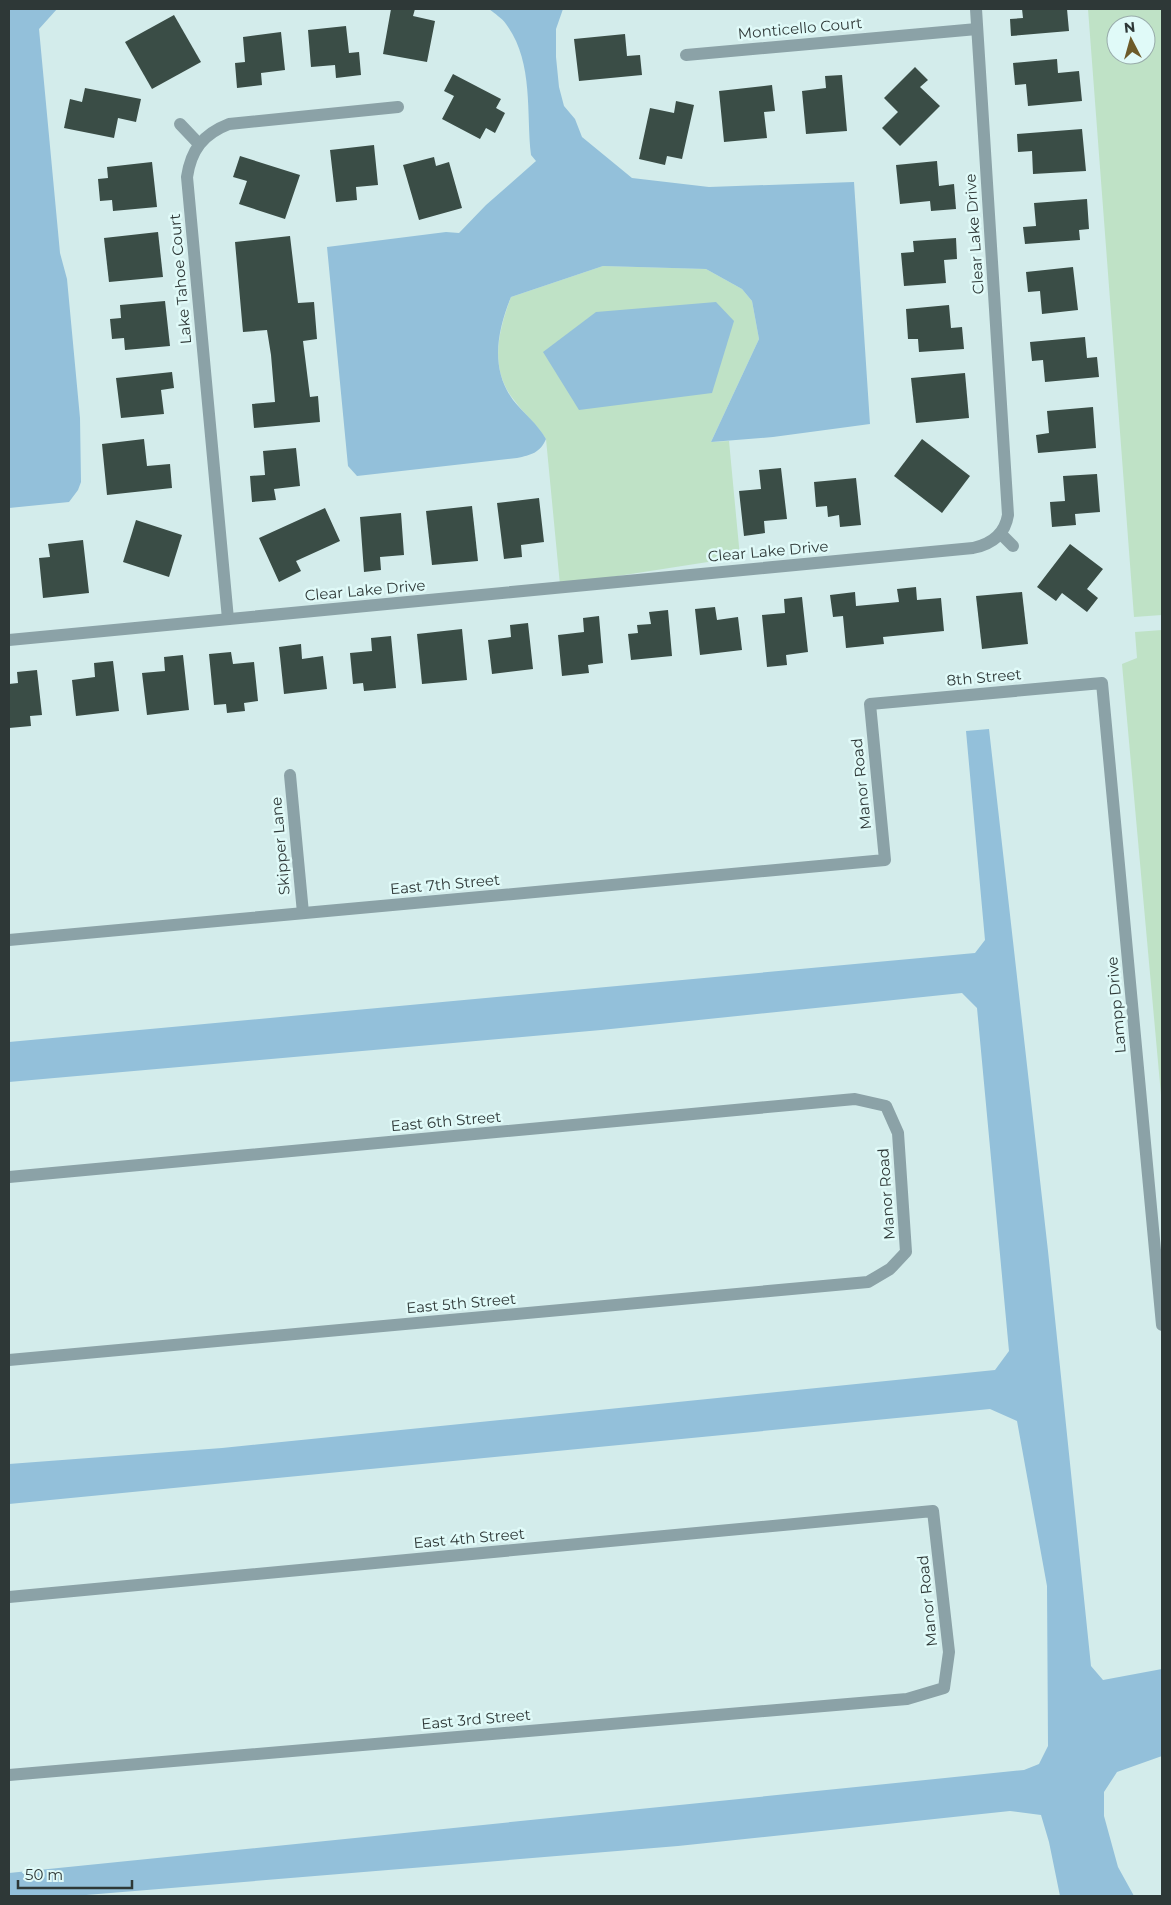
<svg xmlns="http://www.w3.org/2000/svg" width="1171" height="1905" font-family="Montserrat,sans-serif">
  <rect width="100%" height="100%" fill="#d3eceb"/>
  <g fill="#bfe2c6" fill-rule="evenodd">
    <path d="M1088 9H1162V615L1134 617ZM1116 25H1146V55H1116Z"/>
    <path d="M603 266 706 269 742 289 752 301 759 339 711 442 729 441 740 557 560 585 546 439C537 424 524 414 514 400 489 369 498 332 511 297Z"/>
    <path d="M1162 630V1106L1122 664 1137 658 1135 632Z"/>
  </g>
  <g fill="#93c0da">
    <path d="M9 9H60H57L39 29 60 253 67 279 80 418 81 482 78 490 69 502 9 508Z"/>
    <path d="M489 9H563L556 29V57L559 87 564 106 575 119 582 137 632 178 709 187 854 182 870 424 773 437 711 442 759 339 752 301 742 289 706 269 603 266 511 297C497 331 490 369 513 400 524 414 537 423 546 439 540 453 531 455 517 458L357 476 348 466 327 247 446 232 459 233 486 205 536 161 531 155C526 112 534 62 506 24 502 18 495 14 489 9Z"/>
    <path d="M716 302 734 321 712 393 579 410 543 352 596 312Z"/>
    <path d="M989 729 1048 1251 1091 1666 1103 1680 1162 1669V1756L1117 1772 1104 1792V1816L1118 1867 1134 1896H1060L1049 1842 1041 1815 1010 1811 678 1846 74 1896H9V1873L1024 1770 1039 1764 1048 1746 1047 1586 1017 1421 990 1409 9 1504V1464L222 1448 995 1370 1009 1351 977 1008 962 993 601 1030 9 1082V1042L975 953 985 940 966 731Z"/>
  </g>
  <g fill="#3a4d46">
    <path d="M391 9H415L413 16 435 21 427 62 383 54Z"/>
    <path d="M1022 9H1067L1069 31 1011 36 1010 19 1023 18Z"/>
    <path d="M174 15 201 62 152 89 125 42Z"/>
    <path d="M346 26 349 53 359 52 361 75 336 78 335 65 311 67 308 30Z"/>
    <path d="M281 32 285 70 261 73 262 85 237 88 235 63 245 62 243 37Z"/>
    <path d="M625 34 627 56 640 55 642 75 579 81 574 39Z"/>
    <path d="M1057 59 1058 73 1079 71 1082 101 1028 106 1026 84 1015 85 1013 63Z"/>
    <path d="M915 67 928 80 920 87 940 106 900 146 882 128 898 112 884 98Z"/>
    <path d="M453 74 501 99 496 108 505 113 495 133 486 128 480 139 442 119 454 96 444 91Z"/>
    <path d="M842 75 847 131 806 134 802 91 826 88 825 76Z"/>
    <path d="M772 85 775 111 764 112 767 138 724 142 719 91Z"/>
    <path d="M85 88 141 99 136 122 118 118 114 138 64 128 70 99 82 102Z"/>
    <path d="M676 101 694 105 682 159 667 156 665 165 639 159 650 108 674 113Z"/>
    <path d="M1082 129 1086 171 1033 174 1032 151 1018 152 1017 134Z"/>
    <path d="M374 145 378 185 356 187 357 200 336 202 330 150Z"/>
    <path d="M240 156 300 175 285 219 239 204 247 181 233 177Z"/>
    <path d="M434 157 436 166 449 162 462 208 419 220 403 165Z"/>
    <path d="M937 161 939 186 954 184 956 209 931 211 930 201 900 204 896 165Z"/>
    <path d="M152 162 157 207 113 211 112 200 100 201 98 179 108 178 107 167Z"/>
    <path d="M1087 199 1089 229 1079 230 1080 240 1025 244 1023 227 1036 226 1034 203Z"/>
    <path d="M158 232 163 277 109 282 104 238Z"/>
    <path d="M290 236 298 303 314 302 317 339 303 341 310 397 318 396 320 422 254 428 252 404 275 402 271 355 267 330 243 332 235 242Z"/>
    <path d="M956 238 957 259 944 260 946 283 904 286 901 253 914 252 913 241Z"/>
    <path d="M1073 267 1078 310 1042 314 1040 291 1028 292 1026 272Z"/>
    <path d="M165 301 170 346 125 350 124 338 112 339 110 319 121 318 120 305Z"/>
    <path d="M949 305 951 328 962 327 964 349 919 352 918 339H908L906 309Z"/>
    <path d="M1085 337 1087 358 1097 357 1099 377 1045 382 1043 360 1032 361 1030 342Z"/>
    <path d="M172 372 174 388 161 390 164 414 121 418 116 378Z"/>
    <path d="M965 373 969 418 916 423 911 378Z"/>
    <path d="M1093 407 1096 448 1038 453 1036 435 1049 433 1047 411Z"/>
    <path d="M144 439 147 466 170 464 172 488 107 495 102 444Z"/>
    <path d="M922 439 970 476 942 513 894 476Z"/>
    <path d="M296 448 300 486 274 489 276 500 252 502 250 476 265 475 263 451Z"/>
    <path d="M781 468 787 519 764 521 765 533 744 536 739 491 761 489 759 470Z"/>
    <path d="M1097 474 1100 512 1075 514 1076 525 1052 527 1050 502 1065 501 1063 476Z"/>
    <path d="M856 478 861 525 840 527 839 515 828 517 827 506 816 507 814 482Z"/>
    <path d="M539 498 544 542 521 545 522 557 504 559 497 503Z"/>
    <path d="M472 506 478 561 432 565 426 511Z"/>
    <path d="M325 508 340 541 296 561 301 571 279 582 259 538Z"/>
    <path d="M401 513 404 555 380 557 381 570 364 572 360 517Z"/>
    <path d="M136 520 182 535 169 577 123 562Z"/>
    <path d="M83 540 89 593 43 598 39 558 50 557 48 544Z"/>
    <path d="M1070 544 1103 569 1087 589 1098 598 1087 612 1062 593 1056 601 1037 587Z"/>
    <path d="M916 587 917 600 941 598 944 631 883 637 884 644 846 648 843 616 833 617 830 595 855 592 856 606 899 602 897 589Z"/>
    <path d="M1022 592 1028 644 982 649 976 596Z"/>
    <path d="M802 597 808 652 786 655 787 665 767 667 762 615 785 613 784 599Z"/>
    <path d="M715 607 717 620 738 617 742 650 700 655 695 609Z"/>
    <path d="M668 610 672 656 631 660 628 634 638 633 637 625 651 624 649 612Z"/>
    <path d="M599 616 603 663 588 665 589 673 562 676 558 635 584 632 583 618Z"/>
    <path d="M528 623 533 669 492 674 488 640 511 637 510 625Z"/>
    <path d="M462 629 467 680 422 684 417 634Z"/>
    <path d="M391 636 396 688 364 691 363 683 353 684 350 653 372 651 371 638Z"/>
    <path d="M301 644 302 659 323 656 327 689 284 694 279 647Z"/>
    <path d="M231 652 233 664 254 662 258 701 244 703 245 711 227 713 226 704 214 705 209 654Z"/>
    <path d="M183 655 189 710 147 715 142 673 165 671 164 657Z"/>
    <path d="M113 661 119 711 76 716 72 680 95 677 94 663Z"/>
    <path d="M37 670 42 715 30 716 31 726 9 728V684L18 683 17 672Z"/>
  </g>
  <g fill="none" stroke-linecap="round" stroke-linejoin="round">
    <g stroke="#8ba2a7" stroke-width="12">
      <path d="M686 55 977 29"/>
      <path d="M180 124 199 144"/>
      <path d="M1001 534 1013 546"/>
      <path d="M228 619 187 177C191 150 203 134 229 124L398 107"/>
      <path d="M9 640 973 548C992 544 1005 534 1008 515L976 9"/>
      <path d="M290 775 303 913"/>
      <path d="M9 940 885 860 870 704 1102 683 1162 1325"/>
      <path d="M9 1177 855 1099 886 1106 898 1133 906 1252 890 1269 868 1282 9 1360"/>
      <path d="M9 1597 933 1511 949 1652 944 1688 907 1699 9 1775"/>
    </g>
  </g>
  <g text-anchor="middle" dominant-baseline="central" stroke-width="5" stroke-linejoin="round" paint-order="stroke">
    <g font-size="15" fill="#2e3837" stroke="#e0faf8">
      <text transform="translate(800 28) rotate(-5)">Monticello Court</text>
      <text transform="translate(974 234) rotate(-94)">Clear Lake Drive</text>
      <text transform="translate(180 279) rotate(-95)">Lake Tahoe Court</text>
      <text transform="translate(768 551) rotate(-5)">Clear Lake Drive</text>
      <text transform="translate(365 590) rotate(-5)">Clear Lake Drive</text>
      <text transform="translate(984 677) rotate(-5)">8th Street</text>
      <text transform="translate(861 784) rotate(-96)">Manor Road</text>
      <text transform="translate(280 846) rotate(-95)">Skipper Lane</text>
      <text transform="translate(445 884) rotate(-5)">East 7th Street</text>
      <text transform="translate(1116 1005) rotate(-95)">Lampp Drive</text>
      <text transform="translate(446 1121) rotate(-5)">East 6th Street</text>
      <text transform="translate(886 1194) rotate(-94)">Manor Road</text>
      <text transform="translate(461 1303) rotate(-5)">East 5th Street</text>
      <text transform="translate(469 1538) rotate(-5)">East 4th Street</text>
      <text transform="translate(927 1601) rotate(-96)">Manor Road</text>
      <text transform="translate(476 1719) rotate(-5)">East 3rd Street</text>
    </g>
  </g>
  <rect width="1171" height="1905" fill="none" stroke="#2e3837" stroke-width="20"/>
  <g transform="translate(1131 40) rotate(354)"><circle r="24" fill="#e0faf8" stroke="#99acab"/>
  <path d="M0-4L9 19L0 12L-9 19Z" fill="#6d5b29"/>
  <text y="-8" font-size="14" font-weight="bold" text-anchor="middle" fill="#2e3837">N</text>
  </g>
  <path d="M18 1880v8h114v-8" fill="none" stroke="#2e3837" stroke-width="2.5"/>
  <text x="25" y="1880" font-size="15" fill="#2e3837" stroke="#e0faf8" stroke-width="4" paint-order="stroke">50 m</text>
</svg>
